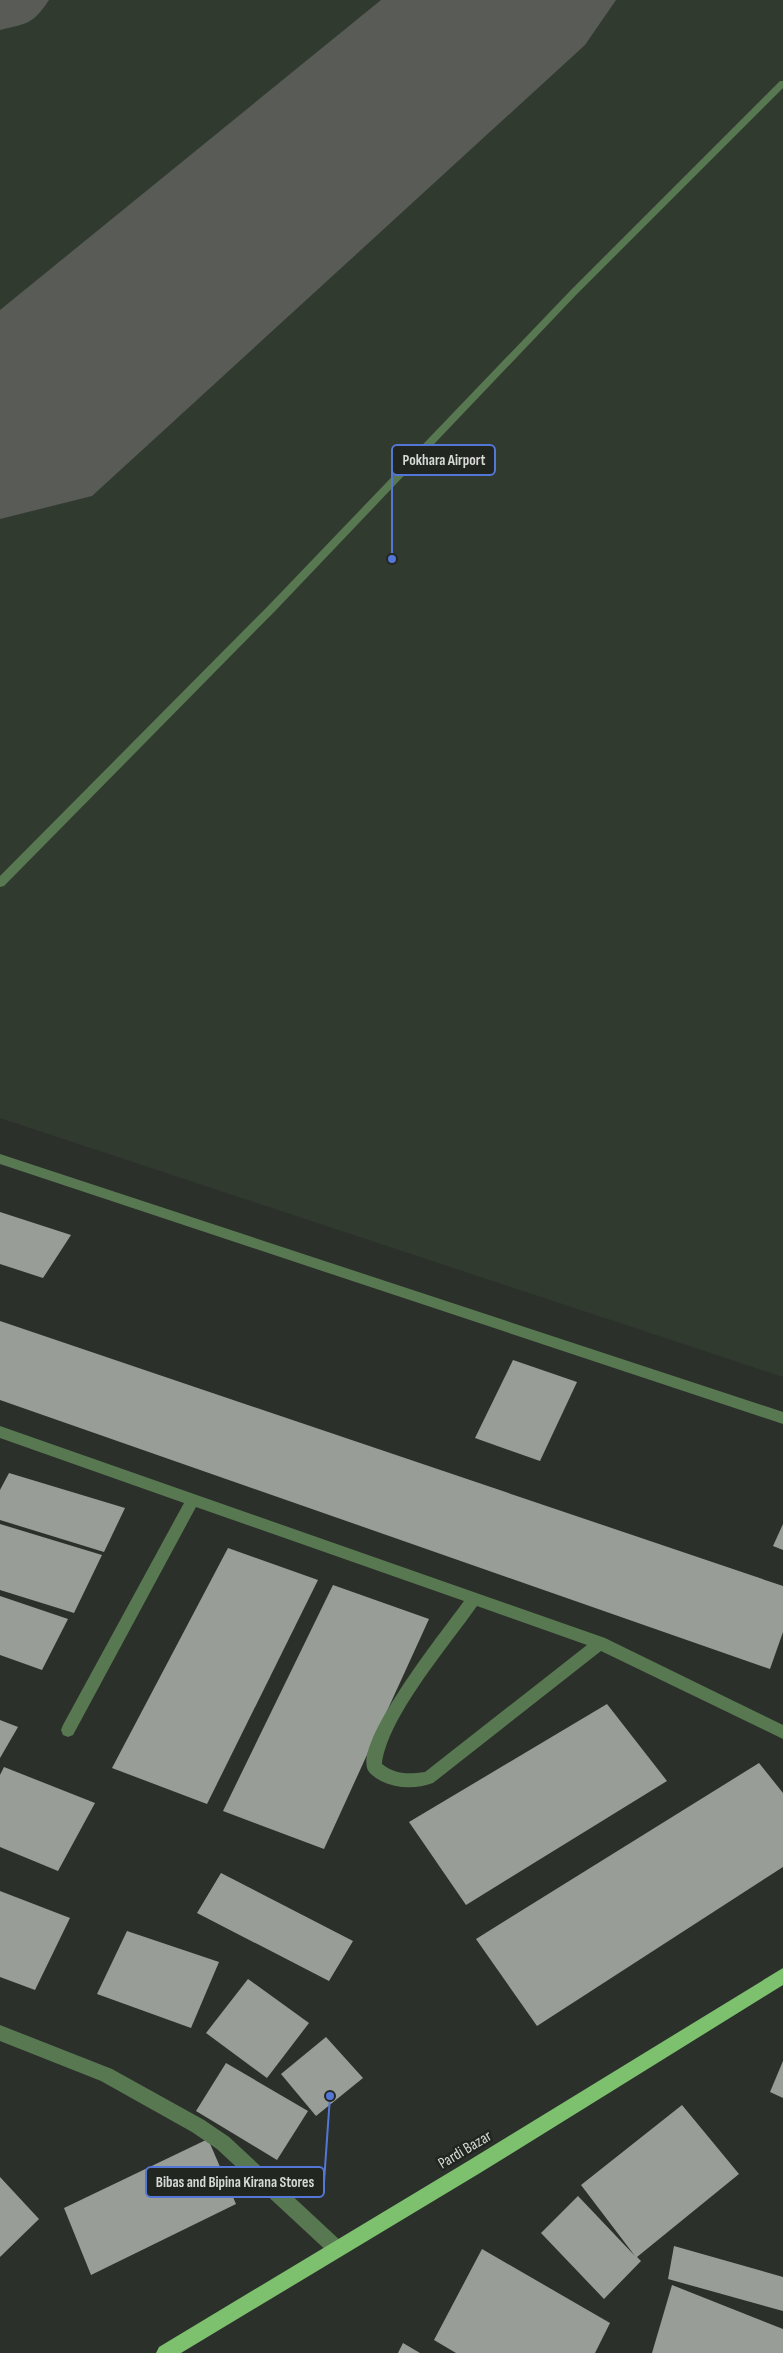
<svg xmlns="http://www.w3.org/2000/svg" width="783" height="2353" font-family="'Sofia Sans Condensed',sans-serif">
  <rect width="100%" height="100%" fill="#2c302b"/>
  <path fill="#313a2f" d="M0 0H783V1377L0 1118Z"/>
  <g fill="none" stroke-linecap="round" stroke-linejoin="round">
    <g fill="#585b56" fill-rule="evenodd">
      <path d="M0 0H49C32 25 28 23 0 30Z"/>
      <path d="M448 0H532L529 17 501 52 471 60 441 52 428 34 445 11Z"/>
    </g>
    <path fill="#585b56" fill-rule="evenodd" d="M381 0H616L585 45 92 496 0 519V310Z"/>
  </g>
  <g fill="#989e97">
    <path d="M0 1212 71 1235 43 1278 0 1264Z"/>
    <path d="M0 1321 783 1586V1632L770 1669 0 1400Z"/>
    <path d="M513 1360 577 1382 540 1461 475 1438Z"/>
    <path d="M9 1473 125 1508 104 1552 0 1520V1490Z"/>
    <path d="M0 1524 102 1555 74 1613 0 1590Z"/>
    <path d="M783 1524V1550L773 1546Z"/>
    <path d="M228 1548 318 1580 207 1804 112 1768Z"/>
    <path d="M333 1585 429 1619 324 1849 223 1811Z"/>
    <path d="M0 1596 68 1619 42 1670 0 1655Z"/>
    <path d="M607 1704 667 1781 466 1905 409 1822Z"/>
    <path d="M0 1720 18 1727 0 1758Z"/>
    <path d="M759 1763 783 1793V1867L537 2026 476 1939Z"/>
    <path d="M4 1767 95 1803 58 1871 0 1847V1775Z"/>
    <path d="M221 1873 353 1941 329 1981 197 1913Z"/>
    <path d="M0 1891 70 1918 35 1990 0 1977Z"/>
    <path d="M127 1931 219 1962 191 2028 97 1994Z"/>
    <path d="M248 1979 309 2023 267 2078 206 2033Z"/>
    <path d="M326 2037 363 2078 316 2116 281 2074Z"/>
    <path d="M783 2061V2098L770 2092Z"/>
    <path d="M226 2063 308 2111 277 2160 196 2111Z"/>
    <path d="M682 2105 739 2174 637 2257 641 2261 604 2299 541 2233 578 2196 635 2256 581 2185Z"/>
    <path d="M208 2139 236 2204 91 2275 64 2208Z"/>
    <path d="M0 2177 39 2219 0 2257Z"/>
    <path d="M674 2246 783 2277V2311L668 2279Z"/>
    <path d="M482 2249 610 2323 595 2353H456L434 2340Z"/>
    <path d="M672 2285 783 2329V2353H652Z"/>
    <path d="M403 2343 420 2353H398Z"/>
  </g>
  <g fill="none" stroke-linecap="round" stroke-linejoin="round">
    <g fill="#587851" fill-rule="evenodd">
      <path d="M780 81H783V88L576 295 277 609 4 886 0 887V876L269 605 570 291Z"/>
      <path d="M0 1154 783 1412V1424L0 1164Z"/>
      <path d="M0 1426 605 1638 783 1725V1739L601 1651 433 1783C417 1789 397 1789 381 1781 376 1778 369 1774 367 1768 358 1736 443 1630 464 1601L196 1507 73 1735 68 1737 63 1735 61 1730 63 1725 184 1503 0 1438ZM477 1606 587 1645 425 1772C408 1774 396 1775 382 1764 387 1718 449 1646 477 1606Z"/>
      <path d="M0 2025 112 2069 204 2120 229 2137 343 2243 345 2249 343 2255 337 2257 331 2255 217 2149 192 2132 101 2081 0 2041Z"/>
    </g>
    <path fill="#7dc16f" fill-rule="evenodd" d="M783 1968V1985L480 2173 181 2353H156L159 2347 468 2161Z"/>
  </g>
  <g text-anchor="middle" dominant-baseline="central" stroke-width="5" stroke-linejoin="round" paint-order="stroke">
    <g font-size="16" fill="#d5d8d4" stroke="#222621">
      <text transform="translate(465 2150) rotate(-31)">Pardi Bazar</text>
    </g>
  </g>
  <path fill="none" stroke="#5477d7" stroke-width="2" d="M392 559L392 460M330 2096L324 2182"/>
  <g fill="#5477d7" stroke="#222621" stroke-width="2">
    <circle cx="392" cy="559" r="5"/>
    <circle cx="330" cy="2096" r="5"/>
  </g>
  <g fill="#222621" stroke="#5477d7" stroke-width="2">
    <rect x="392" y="445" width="103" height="30" rx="5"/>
    <rect x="146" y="2167" width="178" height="30" rx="5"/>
  </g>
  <g font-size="15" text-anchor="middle" font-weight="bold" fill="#d5d8d4">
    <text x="444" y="465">Pokhara Airport</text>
    <text x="235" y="2187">Bibas and Bipina Kirana Stores</text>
  </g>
</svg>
